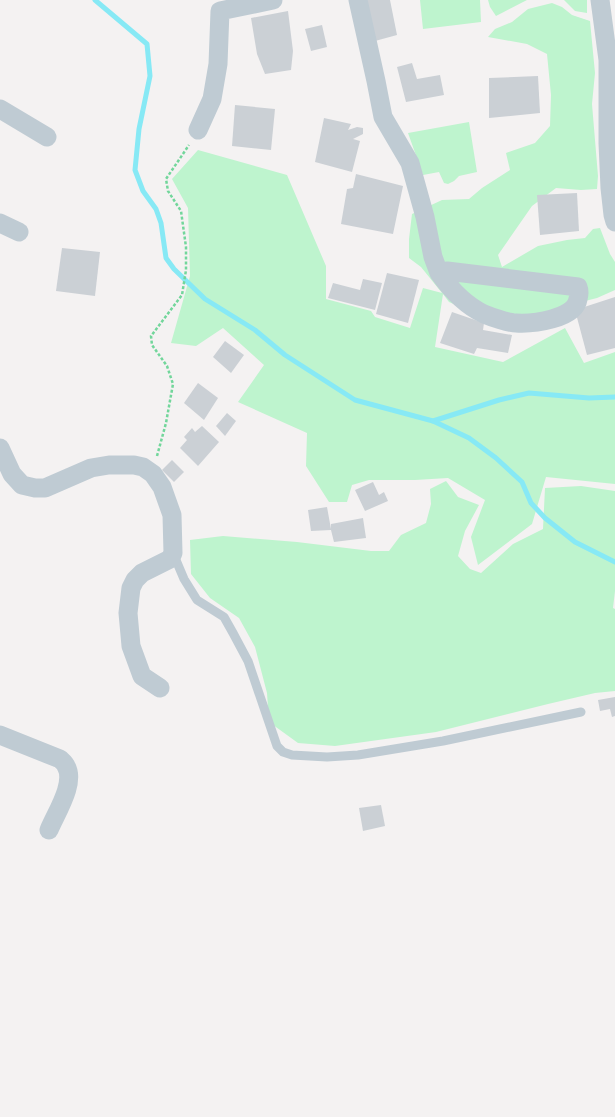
<svg xmlns="http://www.w3.org/2000/svg" width="615" height="1117" font-family="Signika,sans-serif">
  <rect width="100%" height="100%" fill="#f4f2f2"/>
  <g fill="#bef4ce">
    <path d="M420 0H480L481 22 423 29Z"/>
    <path d="M488 0H527L496 16 490 7Z"/>
    <path d="M564 0H587V13L575 11Z"/>
    <path d="M552 3 562 7 572 15 590 21 595 73 592 104 598 176 597 189 581 190 556 188 532 206 498 255 502 267 538 246 567 240 585 238 593 229 600 228 610 254 615 262V290L597 298 561 307 540 331 508 328 449 302 443 294 435 347 503 362 565 328 584 363 615 352V484L546 477 532 524 478 565 471 537 485 500 448 478 415 480H369L352 485 347 502H329L306 466 307 433 238 402 264 365 223 328 196 346 171 343 190 276 188 208 172 179 198 150 287 175 326 266V299L371 311 375 317 410 328 423 288 442 293 421 267 409 258V239L412 214 442 200 469 199 482 188 510 170 506 153 535 143 550 126 551 95 547 54 527 44 488 37 495 29 512 22 528 9Z"/>
    <path d="M469 122 477 172 459 176 454 181 448 184 444 183 439 172 423 175 408 133Z"/>
    <path d="M446 481 458 497 479 505 465 531 458 556 470 569 481 573 513 544 543 529 545 488 581 486 615 491V591L613 608 615 609V691L595 693 548 704 436 732 335 746 298 743 269 722 267 693 255 647 239 618 210 598 191 574 190 540 223 536 297 542 371 551H389L401 535 426 523 431 504 430 489Z"/>
  </g>
  <g fill="none" stroke-linecap="round" stroke-linejoin="round">
    <g stroke="#87e9f5" stroke-width="5">
      <path d="M95 0 147 44 150 76 139 129 135 170 143 191 156 209 161 223 166 258 174 269 205 299 255 330 285 355 355 400 433 421 469 438 496 458 522 482 531 503 545 518 575 542 615 562"/>
      <path d="M433 421 499 400 529 393 589 398 615 397"/>
    </g>
  </g>
  <g fill="#cbd0d5">
    <path d="M365 0H390L397 35 375 41Z"/>
    <path d="M288 11 293 51 291 70 265 74 257 54 251 18Z"/>
    <path d="M322 25 327 47 311 51 305 29Z"/>
    <path d="M412 63 417 79 440 75 444 95 406 102 397 67Z"/>
    <path d="M538 76 540 113 489 118V78Z"/>
    <path d="M235 105 275 109 271 150 232 146Z"/>
    <path d="M324 118 351 124 348 130 357 127 363 128V134L353 139 360 141 352 172 315 162Z"/>
    <path d="M356 174 403 186 393 234 341 224 347 189 353 188Z"/>
    <path d="M577 193 579 231 540 235 537 195Z"/>
    <path d="M62 248 100 252 95 296 56 291Z"/>
    <path d="M387 273 419 280 408 323 376 314Z"/>
    <path d="M363 279 382 283 375 310 328 298 333 283 360 290Z"/>
    <path d="M615 297V348L587 355 575 310Z"/>
    <path d="M452 312 484 323 483 330 512 335 508 353 477 348 474 354 440 343Z"/>
    <path d="M225 341 244 355 231 373 213 357Z"/>
    <path d="M198 383 218 398 204 420 184 403Z"/>
    <path d="M227 413 236 421 225 436 216 426Z"/>
    <path d="M202 426 219 442 198 466 180 448 187 440 184 437 192 428 195 432Z"/>
    <path d="M172 460 184 472 174 482 162 470Z"/>
    <path d="M373 482 379 495 384 492 388 501 365 511 355 490Z"/>
    <path d="M327 507 331 529V524L363 518 366 538 334 542 331 530 311 531 308 510Z"/>
    <path d="M615 697V716L612 717 610 709 600 711 598 700Z"/>
    <path d="M381 805 385 826 363 831 359 808Z"/>
  </g>
  <g fill="none" stroke-linecap="round" stroke-linejoin="round">
    <path stroke="#72d69b" stroke-width="2.5" stroke-dasharray="3 2" stroke-linecap="butt" d="M157 456 166 423 173 384 167 366 152 345 151 336 182 295 186 270V247L181 211 168 191 166 179 189 145"/>
    <path stroke="#bfcbd3" stroke-width="9" d="M173 553 184 579 197 600 224 617 233 633 248 661 277 746 283 752 292 755 327 757 358 755 443 741 581 712"/>
    <g stroke="#bfcbd3" stroke-width="19">
      <path d="M358 0 376 81 383 117 410 163 425 217 433 257 439 273 447 271 578 287C580 292 579 295 578 299 575 319 533 324 516 323 509 323 491 317 484 314 465 305 451 290 439 273"/>
      <path d="M600 0 608 60V143L610 188 613 215 615 222"/>
      <path d="M0 109 47 137"/>
      <path d="M198 130 212 99 218 64 220 11 273 0"/>
      <path d="M0 223 19 232"/>
      <path d="M0 448 12 474 22 485 35 488H45L91 468 109 465H134L143 467 153 474 162 487 172 515 173 553 170 559 142 573 135 580 131 588 128 613 131 646 142 676 160 688"/>
      <path d="M0 735 60 759C62 761 65 763 66 766 76 783 56 813 49 830"/>
    </g>
  </g>
</svg>
